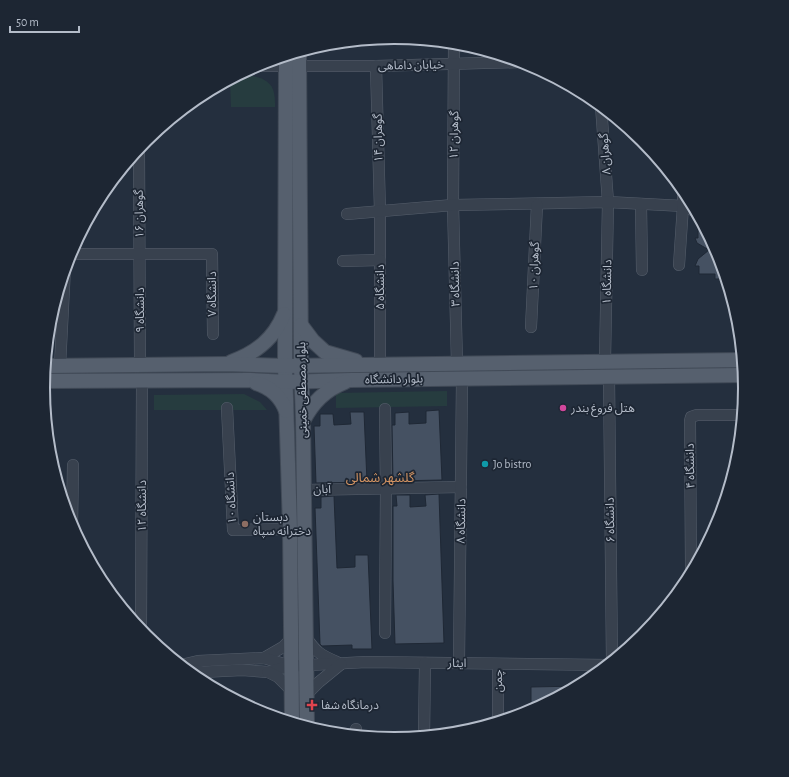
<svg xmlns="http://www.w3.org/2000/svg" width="789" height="777" font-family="'Alegreya Sans','Noto Sans Arabic',sans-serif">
  <rect width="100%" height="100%" fill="#242f3e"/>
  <g fill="#263c3f">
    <path d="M240 75C253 75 271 78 274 93 275 98 275 103 275 107H231L230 80Z"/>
    <path d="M447 391V406L336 408V393Z"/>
    <path d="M244 394 260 402 267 410H154V395Z"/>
  </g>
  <g fill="#455162" stroke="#1f2835">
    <path d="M698 228H705L719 254 727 279H715V274H699V266H695L698 259 709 250 697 243 695 238H698Z"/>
    <path d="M439 410 442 480 393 481 392 425H395V413L409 412V424L426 423V411Z"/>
    <path d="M350 412H364L367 482 316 483 314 426H320V414H333L334 425 351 424Z"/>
    <path d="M439 494 444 643 395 644 393 581V506H397L396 495H410V507L426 506 425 495Z"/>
    <path d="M334 496 337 568 355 567V555H368L372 649H352V645L322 646 320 644 315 508H321V497Z"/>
    <path d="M580 686 558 698 531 712V687Z"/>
  </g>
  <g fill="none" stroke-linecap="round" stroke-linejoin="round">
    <g stroke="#565f6c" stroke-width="12">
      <g id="minor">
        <path d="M454 43 453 205 457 363"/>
        <path d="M255 66H376L522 62"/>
        <path d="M376 66 380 211V364"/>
        <path d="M601 106 608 202 605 361"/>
        <path d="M139 149 140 365"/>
        <path d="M641 204 642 270"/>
        <path d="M347 214 453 205 608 202 683 206 697 212"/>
        <path d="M70 254H212L213 334"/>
        <path d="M343 261 380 260"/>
        <path d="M679 265 683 206V188"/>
        <path d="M531 327 537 205"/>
        <path d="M60 366 65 268"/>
        <path d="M609 377 612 663"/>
        <path d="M227 408 233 530 290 529"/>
        <path d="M304 490 461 487"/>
        <path d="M72 527 73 465"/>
        <path d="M691 568 690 421 691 417 697 415H743"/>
        <path d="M141 631 142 381"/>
        <path d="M385 633 386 488 385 409"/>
        <path d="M305 636C316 652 320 655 337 662"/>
        <path d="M264 658 283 647 291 639"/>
        <path d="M459 663 462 378"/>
        <path d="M498 664V723"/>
        <path d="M181 665 198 661 264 658 291 666 366 662 609 665"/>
        <path d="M185 669 203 672 242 670 268 672 290 666"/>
        <path d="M268 672 278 677 291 690"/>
        <path d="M306 695 319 682 341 664"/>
        <path d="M356 736V729"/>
        <path d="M424 737 425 663"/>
      </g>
    </g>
    <g stroke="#414a57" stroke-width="16">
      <g id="major">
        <path d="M299 52 301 366 303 421 307 727"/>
        <path d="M286 56 285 366 290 529 292 723"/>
        <path d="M301 325 313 341 325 352 356 361"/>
        <path d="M231 362C256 353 274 339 284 314"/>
        <path d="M45 366 226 364 285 366 743 360"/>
        <path d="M44 381 250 380 286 382 352 380 745 375"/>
        <path d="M256 383C272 388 281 397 286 411"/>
        <path d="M303 421C313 402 325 390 345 382"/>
      </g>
    </g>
    <use href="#minor" stroke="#38414e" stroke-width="11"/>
    <use href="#major" stroke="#56606e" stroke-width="14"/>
  </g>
  <circle fill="#d1479c" stroke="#1d2633" stroke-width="1.5" cx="563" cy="408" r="4"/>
  <circle fill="#0f9aa8" stroke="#1d2633" stroke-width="1.5" cx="485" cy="464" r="4"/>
  <circle fill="#8d6e63" stroke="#1d2633" stroke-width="1.5" cx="245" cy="524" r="4"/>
  <path fill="#e0444e" stroke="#1d2633" stroke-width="1.5" d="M310 699h4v4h4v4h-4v4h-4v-4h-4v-4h4z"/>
  <g text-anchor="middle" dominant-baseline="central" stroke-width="3.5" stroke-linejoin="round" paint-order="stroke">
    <g font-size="12" fill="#b4bcc9" stroke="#1d2633">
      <text transform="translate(411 65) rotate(-1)">خیابان داماهی</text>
      <text transform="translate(454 135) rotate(-89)">گوهران ۱۲</text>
      <text transform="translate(378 138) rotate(-91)">گوهران ۱۴</text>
      <text transform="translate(605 154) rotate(-94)">گوهران ۸</text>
      <text transform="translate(139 214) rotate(-91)">گوهران ۱۶</text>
      <text transform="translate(534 266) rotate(-88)">گوهران ۱۰</text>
      <text transform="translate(607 282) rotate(-89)">دانشگاه ۱</text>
      <text transform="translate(455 284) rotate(-91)">دانشگاه ۳</text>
      <text transform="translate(380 287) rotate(-90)">دانشگاه ۵</text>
      <text transform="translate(212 294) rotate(-90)">دانشگاه ۷</text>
      <text transform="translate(140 310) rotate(-90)">دانشگاه ۹</text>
      <text transform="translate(394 379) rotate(-1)">بلوار دانشگاه</text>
      <text transform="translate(302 390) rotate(-91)">بلوار مصطفی خمینی</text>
      <text transform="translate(690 466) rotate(-91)">دانشگاه ۴</text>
      <text transform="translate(322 489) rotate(-1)">آبان</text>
      <text transform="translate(231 498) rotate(-93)">دانشگاه ۱۰</text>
      <text transform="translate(142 506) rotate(-90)">دانشگاه ۱۲</text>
      <text transform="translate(610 520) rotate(-91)">دانشگاه ۶</text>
      <text transform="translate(461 521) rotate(-89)">دانشگاه ۸</text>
      <text transform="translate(457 663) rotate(1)">ایثار</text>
      <text transform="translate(498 681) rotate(-91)">چمن</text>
    </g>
    <g font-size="12" fill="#b4bcc9" stroke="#1d2633" text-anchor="start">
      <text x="571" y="408">هتل فروغ بندر</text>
      <text x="493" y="464">Jo bistro</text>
      <text x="253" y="517">دبستان<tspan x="253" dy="14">دخترانه سپاه</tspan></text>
      <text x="321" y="705">درمانگاه شفا</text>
    </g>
    <g font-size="13" fill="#d59563" stroke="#1d2633">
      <text x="380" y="478">گلشهر شمالی</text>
    </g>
  </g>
  <path d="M0 0H789V777H0ZM50 388a344 344 0 1 1 688 0a344 344 0 1 1-688 0Z" fill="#1d2633" fill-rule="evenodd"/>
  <path fill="none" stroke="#b4bcc9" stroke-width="2" d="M50 388a344 344 0 1 1 688 0a344 344 0 1 1-688 0Z"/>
  <path d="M10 26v6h69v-6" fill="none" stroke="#b4bcc9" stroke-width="2"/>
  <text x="16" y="26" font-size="12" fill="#b4bcc9" stroke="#1d2633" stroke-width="3" paint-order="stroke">50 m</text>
</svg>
